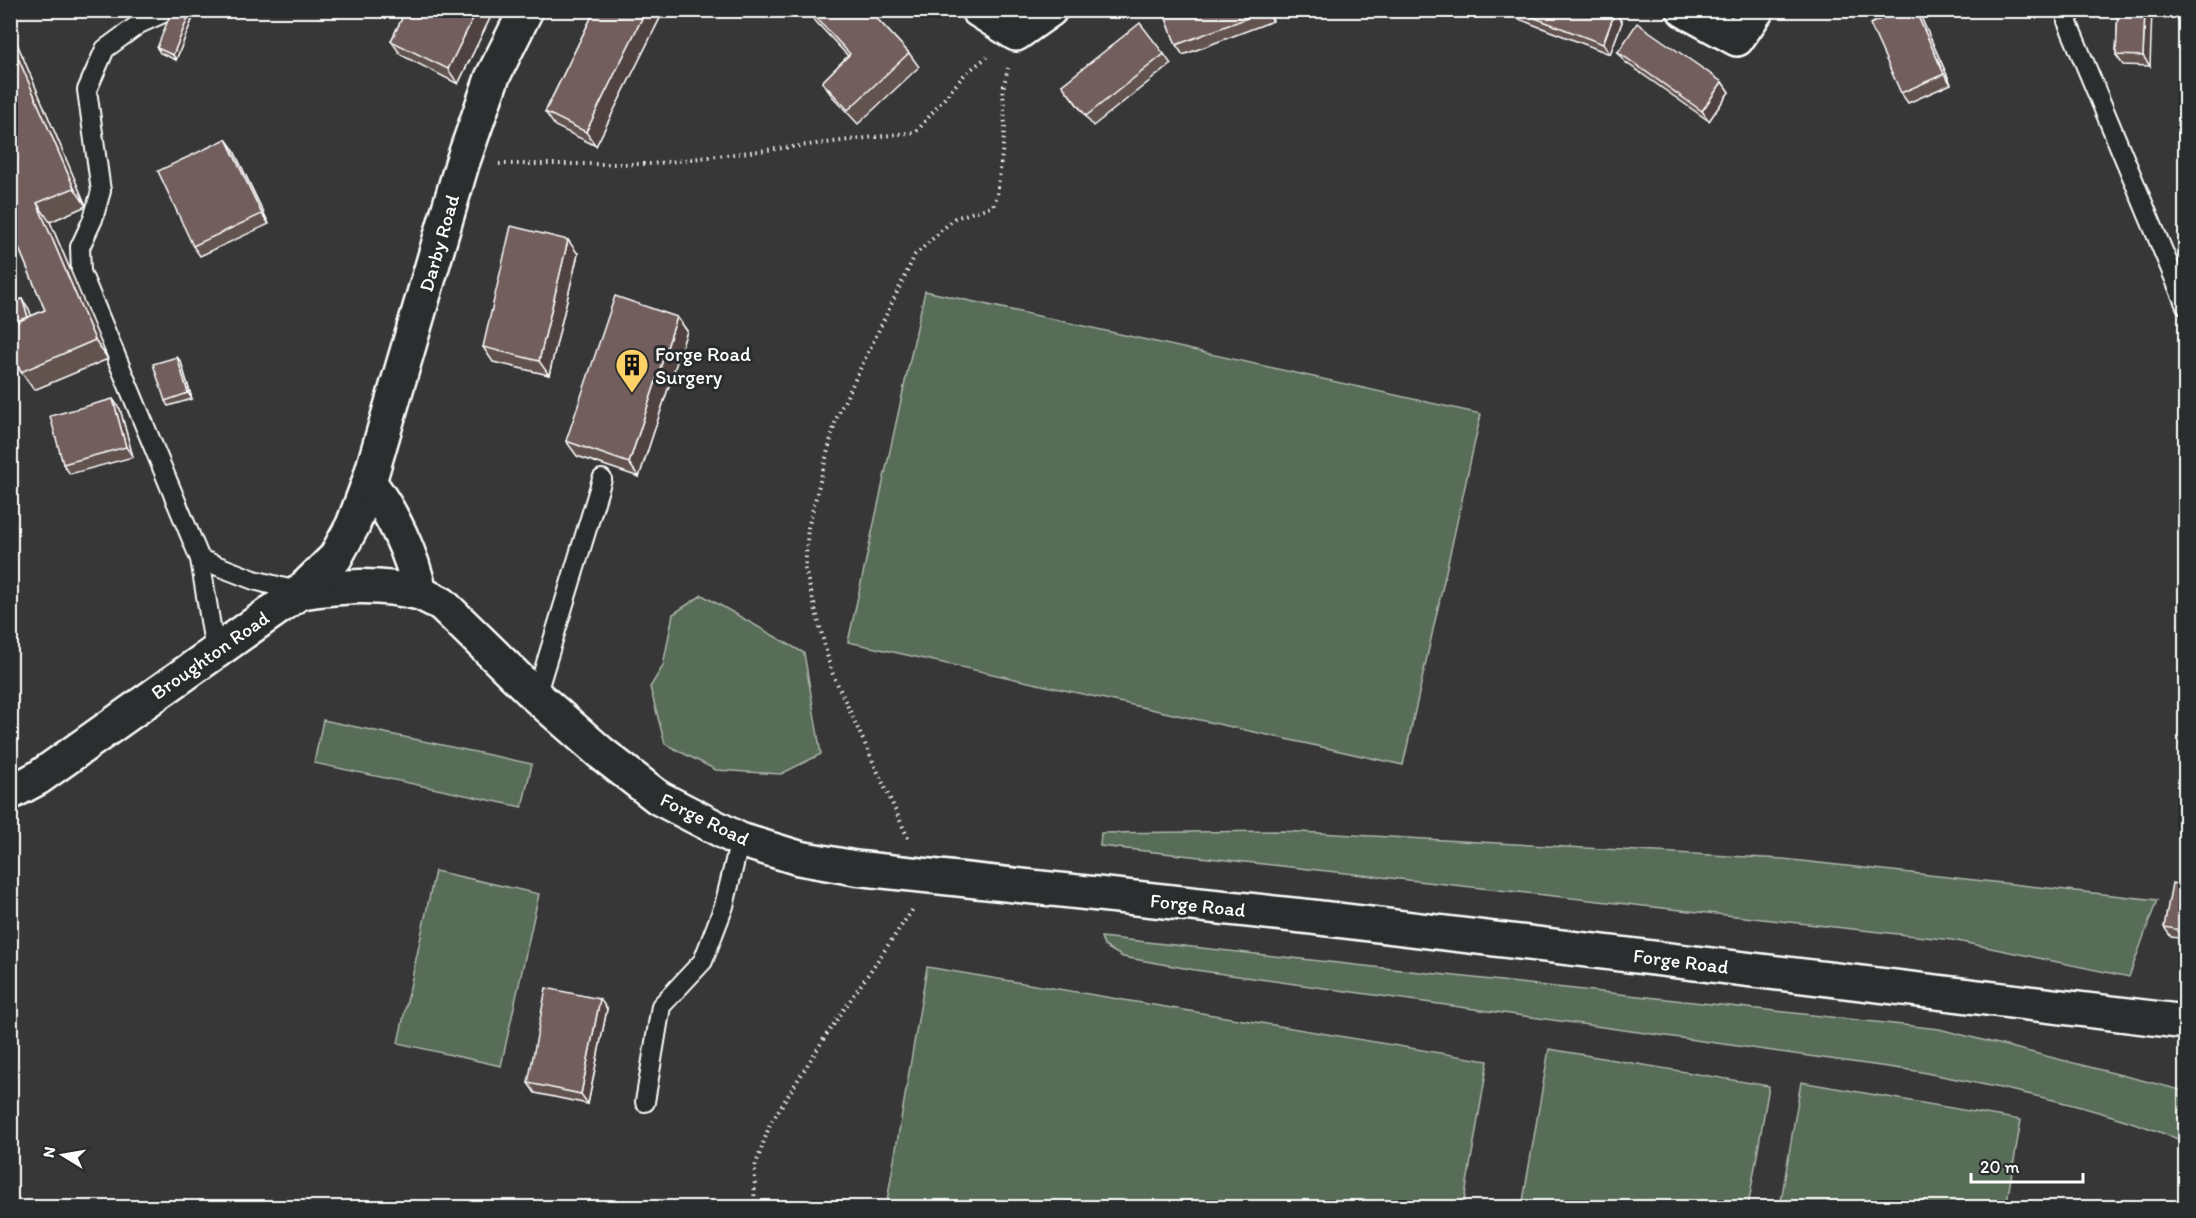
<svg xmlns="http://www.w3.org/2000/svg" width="2196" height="1218" font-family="Itim,sans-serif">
  <rect width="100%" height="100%" fill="#383737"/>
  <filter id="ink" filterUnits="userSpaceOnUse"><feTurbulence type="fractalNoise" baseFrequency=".0167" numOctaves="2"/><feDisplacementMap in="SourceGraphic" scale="12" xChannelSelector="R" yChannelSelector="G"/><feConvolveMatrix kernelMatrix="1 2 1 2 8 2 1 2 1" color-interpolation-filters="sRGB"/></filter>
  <g filter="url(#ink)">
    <g fill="#596d58" stroke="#acb6ac" stroke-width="1.5">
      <path d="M925 291 1481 414 1403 765 848 642Z"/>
      <path d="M702 595 804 653 821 754 781 774 716 770 665 744 650 687 663 666 673 614Z"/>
      <path d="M323 720 532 764 522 807 314 763Z"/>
      <path d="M1282 831 1783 859 2157 900 2129 977 1952 940 1100 846 1101 833Z"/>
      <path d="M435 871 539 894 501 1066 398 1043Z"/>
      <path d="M1101 937 1939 1029 2185 1091V1142C2100 1106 2006 1089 1916 1071L1195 970 1123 957 1104 946Z"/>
      <path d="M927 967 1488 1061 1463 1207H886Z"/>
      <path d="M1549 1049 1769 1086 1748 1207H1522Z"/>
      <path d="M1801 1082 2021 1120 2006 1207H1780Z"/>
    </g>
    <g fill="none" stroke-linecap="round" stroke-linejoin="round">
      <g stroke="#fff" stroke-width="22">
        <g id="service">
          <path d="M170 10 139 24 105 49 87 90 101 191 93 219 80 247 81 272 200 559 215 651"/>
          <path d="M2073 10 2067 21 2186 306"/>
          <path d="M200 559 254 580 300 592"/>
          <path d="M536 696 602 479"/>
          <path d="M645 1102 661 1006 703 961 724 906 740 840"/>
        </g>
      </g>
      <g stroke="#fff" stroke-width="38">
        <g id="minor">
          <path d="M978 10 1016 34 1050 10"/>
          <path d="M1684 10 1737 39 1757 10"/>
          <path d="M300 592C343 586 377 583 420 593"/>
          <path d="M10 793 38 778 300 592 335 558 353 525 369 482"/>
        </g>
      </g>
      <g stroke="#fff" stroke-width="38">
        <path id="tertiary" d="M526 10 492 78 462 164 369 482C393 514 412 554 420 593L442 604 536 696 601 753 659 798 740 840 799 858 855 868 1312 917 2186 1022"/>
      </g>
      <g stroke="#fff" stroke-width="4" stroke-dasharray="1.5 4.5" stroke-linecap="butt">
        <path d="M499 164H651L916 132 965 74 987 57"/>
        <path d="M908 838 831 670 805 569 808 528 836 419 915 255 955 218 993 206 997 196 1005 128 1003 89 1008 68"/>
        <path d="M754 1208 755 1167 770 1124 825 1037 913 909"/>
      </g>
      <use href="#service" stroke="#2a2d2e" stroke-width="18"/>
      <use href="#minor" stroke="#2a2d2e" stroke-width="33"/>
      <use href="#tertiary" stroke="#2a2d2e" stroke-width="33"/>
    </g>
    <g fill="#625250" stroke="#fff" stroke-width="1.5">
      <path d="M406 10H494L458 84 401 55 391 41Z"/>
      <path d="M595 10H664L596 146 555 126 545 112Z"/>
      <path d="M805 10H869L909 53 919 67 858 124 832 96 822 82 848 56Z"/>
      <path d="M1163 10H1269L1273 21 1183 55 1176 45Z"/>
      <path d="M1285 10H1321L1288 14Z"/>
      <path d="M1449 10H1503L1502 18Z"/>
      <path d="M1510 10H1612L1615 12 1622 22 1610 54 1516 18Z"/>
      <path d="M2118 10 2150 66 2123 65 2116 55Z"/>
      <path d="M1920 15 1951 84 1908 103 1901 93Z"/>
      <path d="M192 20 176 60 160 53 157 48Z"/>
      <path d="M10 27 86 206 50 222 108 359 34 390 21 372 10 347V303L22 299 29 309 31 316 45 310 10 227Z"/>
      <path d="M1618 52 1722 82 1729 92 1709 121 1625 62Z"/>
      <path d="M1164 54 1171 64 1093 126 1062 85Z"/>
      <path d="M233 149 269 224 200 256 193 246Z"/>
      <path d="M578 254 549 375 493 362 483 347Z"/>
      <path d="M677 317 687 331 639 477 577 456 566 441Z"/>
      <path d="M177 357 181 362 192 399 168 406 165 401Z"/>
      <path d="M120 409 133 457 70 474 63 464Z"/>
      <path d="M2186 886V939L2171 937 2164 927Z"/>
      <path d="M607 1009 588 1104 535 1093 528 1083Z"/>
    </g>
    <g fill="#504241" stroke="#fff" stroke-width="1.5">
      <path d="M477 10H494L458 84 448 69Z"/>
      <path d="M646 10H664L596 146 586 132Z"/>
      <path d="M1266 10H1269L1273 21 1266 11Z"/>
      <path d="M1497 10H1503L1502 18Z"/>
      <path d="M1915 10H1917L1920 15 1951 84 1944 74Z"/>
      <path d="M2145 10H2152L2150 66 2143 56Z"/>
      <path d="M1615 12 1622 22 1610 54 1603 44Z"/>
      <path d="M189 15 192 20 176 60 173 55Z"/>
      <path d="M10 27 86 206 74 188 10 39Z"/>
      <path d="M1722 82 1729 92 1709 121 1702 111Z"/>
      <path d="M226 139 233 149 269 224 262 214Z"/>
      <path d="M37 203 50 222 108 359 95 340Z"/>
      <path d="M568 240 578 254 549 375 539 361Z"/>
      <path d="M22 299 29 309 35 327 28 317Z"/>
      <path d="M677 317 687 331 639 477 629 463Z"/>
      <path d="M177 357 181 362 192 399 188 393Z"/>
      <path d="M113 399 120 409 133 457 126 447Z"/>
      <path d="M600 999 607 1009 588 1104 581 1094Z"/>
    </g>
    <g fill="#725f5d" stroke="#fff" stroke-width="1.5">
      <path d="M172 10H178L189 15 173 55 157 48Z"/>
      <path d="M406 10H477L448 69 391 41Z"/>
      <path d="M595 10H646L586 132 545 112Z"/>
      <path d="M809 10H869L909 53 848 110 822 82 850 54Z"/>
      <path d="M1163 10H1266V11L1176 45Z"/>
      <path d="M1514 10H1612L1615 12 1603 44Z"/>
      <path d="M1900 10H1915L1944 74 1901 93 1870 24Z"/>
      <path d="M2118 10H2145L2143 56 2116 55Z"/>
      <path d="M1140 23 1164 54 1086 116 1062 85Z"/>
      <path d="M1637 23 1722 82 1702 111 1618 52Z"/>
      <path d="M10 39 74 188 37 203 95 340 21 372 10 347V325L45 310 10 227Z"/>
      <path d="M226 139 262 214 193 246 158 171Z"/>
      <path d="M511 226 568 240 539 361 483 347Z"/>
      <path d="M615 296 677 317 629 463 566 441Z"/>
      <path d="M22 299 28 317 10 323V303Z"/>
      <path d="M177 357 188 393 165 401 153 364Z"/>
      <path d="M113 399 126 447 63 464 50 416Z"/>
      <path d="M2172 883 2186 886V931L2164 927Z"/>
      <path d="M546 988 600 999 581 1094 528 1083Z"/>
    </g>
  </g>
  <defs>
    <g id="building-pin" transform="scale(1.725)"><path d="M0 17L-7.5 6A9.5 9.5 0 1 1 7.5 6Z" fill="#ffd166" stroke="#2a2d2e"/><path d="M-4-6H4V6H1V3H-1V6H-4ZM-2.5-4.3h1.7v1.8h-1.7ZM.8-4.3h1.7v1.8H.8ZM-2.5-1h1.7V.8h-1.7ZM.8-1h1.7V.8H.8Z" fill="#111"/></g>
  </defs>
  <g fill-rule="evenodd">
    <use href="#building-pin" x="632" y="365"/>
  </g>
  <g text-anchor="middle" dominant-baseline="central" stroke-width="6" stroke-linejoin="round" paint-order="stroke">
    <g font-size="20" fill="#fff" stroke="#2a2d2e">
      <text transform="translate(439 243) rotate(-74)">Darby Road</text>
      <text transform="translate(210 655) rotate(-35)">Broughton Road</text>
      <text transform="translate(705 819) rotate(26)">Forge Road</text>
      <text transform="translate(1198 905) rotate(6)">Forge Road</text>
      <text transform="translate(1681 961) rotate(7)">Forge Road</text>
    </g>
    <g font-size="20" fill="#fff" stroke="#2a2d2e" text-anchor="start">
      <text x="655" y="354">Forge Road<tspan x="655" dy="23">Surgery</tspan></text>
    </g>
  </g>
  <rect width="2196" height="1218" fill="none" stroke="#2a2d2e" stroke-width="36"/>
  <rect x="18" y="18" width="2160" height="1182" fill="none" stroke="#fff" stroke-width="2" filter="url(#ink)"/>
  <g transform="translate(63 1155) rotate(281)" stroke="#2a2d2e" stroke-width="4.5" paint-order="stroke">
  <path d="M0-4.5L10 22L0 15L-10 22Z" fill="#ffffff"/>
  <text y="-9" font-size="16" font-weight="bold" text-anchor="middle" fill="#ffffff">N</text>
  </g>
  <path d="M1971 1173v9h112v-9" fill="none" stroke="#ffffff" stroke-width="3"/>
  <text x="1980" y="1173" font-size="18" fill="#ffffff" stroke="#2a2d2e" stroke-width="4.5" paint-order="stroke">20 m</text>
</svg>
